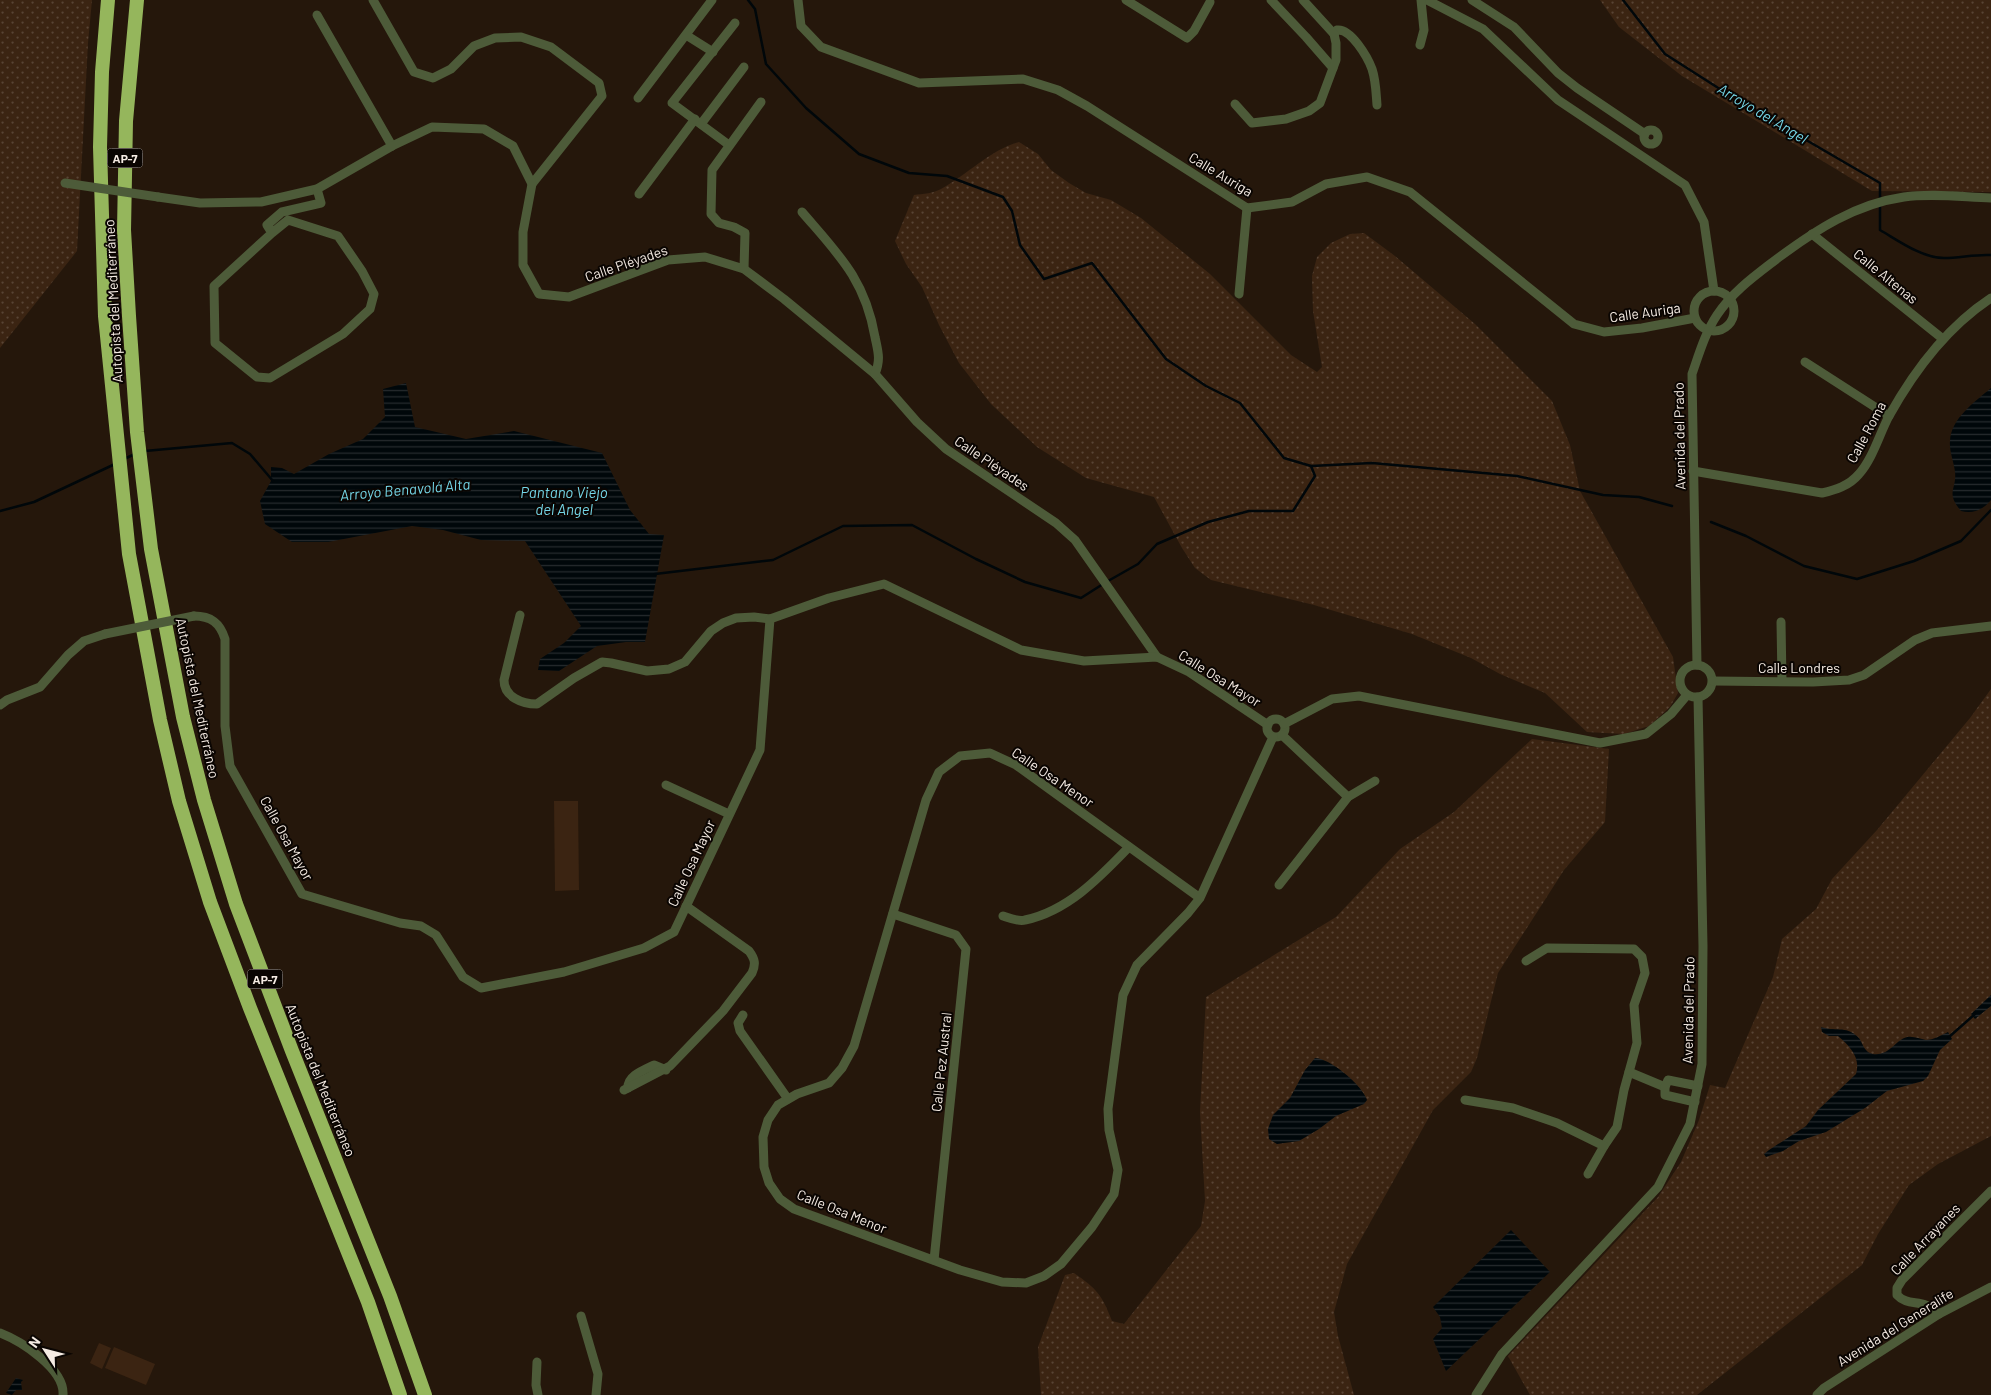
<svg xmlns="http://www.w3.org/2000/svg" width="1991" height="1395" font-family="Barlow,sans-serif">
  <defs>
    <pattern id="green-dots" width="8" height="8" patternUnits="userSpaceOnUse" patternTransform="scale(1.25)"><rect width="8" height="8" fill="#3b2412"/><path d="M2 2h.1M6 6h.1" fill="none" stroke="#584434" stroke-width="1.8" stroke-linecap="round"/></pattern>
    <pattern id="water-rules" width="6" height="5" patternUnits="userSpaceOnUse" patternTransform="scale(1.25)"><rect width="6" height="5" fill="#00070a"/><path d="M0 2.5h6" fill="none" stroke="#262b2e"/></pattern>
  </defs>
  <rect width="100%" height="100%" fill="#25170b"/>
  <g fill="url(#green-dots)">
    <path d="M0 0H92L88 43 77 251 0 348Z"/>
    <path d="M1600 0H1991V192L1872 191 1682 76 1619 27Z"/>
    <path d="M1019 142 1038 154 1051 170 1069 183 1086 193 1111 200 1141 218 1210 274 1291 355 1317 372 1322 367 1313 311 1312 276 1317 257 1331 243 1350 234 1364 233 1395 256 1475 324 1552 401 1570 445 1580 491 1673 657 1678 693 1670 707 1649 726 1624 734 1587 732 1545 693 1500 674 1471 658 1412 634 1314 605 1211 580 1195 568 1182 548 1154 497 1086 478 1037 447 991 404 959 363 939 325 922 287 906 264 895 241 914 195C923 194 934 193 941 189 967 175 990 150 1019 142Z"/>
    <path d="M1991 689V1136L1938 1164 1909 1185 1878 1234 1862 1265 1697 1395H1530L1508 1356 1658 1197 1681 1162 1699 1120 1710 1085 1725 1088 1773 977 1782 939 1816 909 1832 879 1877 830 1970 718Z"/>
    <path d="M1532 739 1609 749 1605 822 1564 870 1498 973 1477 1058 1471 1072 1433 1110 1347 1264 1334 1312 1338 1336 1354 1395H1041L1038 1347 1065 1275 1074 1273C1097 1289 1102 1295 1112 1321L1124 1324 1201 1226 1205 1201 1200 1112 1206 997 1336 917 1400 849 1454 812Z"/>
  </g>
  <g fill="#3b2412">
    <path d="M554 801H578L579 890 555 891Z"/>
    <path d="M99 1343 111 1348 102 1369 90 1363Z"/>
    <path d="M114 1347 155 1364 146 1385 105 1368Z"/>
  </g>
  <g fill="url(#water-rules)">
    <path d="M406 383 415 427 466 439 514 431 602 453 630 510 649 534 664 535 645 642H626L597 646 559 671 538 670 540 659 564 643 581 626 525 541 481 540 443 530 412 526 328 542H292L265 524 260 501 271 481V467L282 468 294 474 329 454 363 439 385 417 383 389Z"/>
    <path d="M1991 388V500C1983 510 1973 514 1961 511 1945 492 1957 490 1955 472 1954 462 1949 451 1950 441 1951 418 1975 402 1991 388Z"/>
    <path d="M1991 995V1006L1975 1019 1971 1014Z"/>
    <path d="M1821 1027C1835 1032 1845 1025 1858 1037 1863 1042 1863 1052 1873 1054 1890 1056 1895 1040 1907 1037 1914 1036 1920 1039 1926 1040 1933 1040 1942 1035 1948 1032L1952 1039 1940 1050 1928 1076 1923 1081 1887 1091 1865 1108 1826 1132 1799 1141 1783 1151 1766 1157 1764 1154 1769 1150 1806 1126 1818 1110 1856 1074C1861 1058 1850 1046 1838 1036H1829L1822 1032Z"/>
    <path d="M1315 1058C1330 1058 1363 1086 1367 1100L1364 1104 1336 1116 1319 1129 1299 1141 1277 1144 1269 1139 1268 1129 1273 1115 1290 1098 1305 1070Z"/>
    <path d="M1511 1230 1550 1272 1446 1371 1433 1339 1442 1328 1440 1317 1433 1307Z"/>
    <path d="M16 1378 23 1380 21 1382 22 1390H16L12 1395 6 1393Z"/>
  </g>
  <g fill="none" stroke-linecap="round" stroke-linejoin="round">
    <g stroke="#00070a" stroke-width="2.5">
      <path d="M748 0 755 9 766 64 806 108 859 154 909 173 947 176 1003 197 1012 211 1020 245 1044 279 1092 263 1166 359 1206 386 1240 403 1284 458 1311 466 1372 463 1517 476 1603 495 1639 497 1672 506"/>
      <path d="M1623 0 1665 54 1734 98 1880 183V230C1899 241 1922 258 1944 258 1960 258 1975 254 1991 255"/>
      <path d="M145 451 232 443 250 454 273 481"/>
      <path d="M124 459 135 454"/>
      <path d="M0 511 34 502 115 464"/>
      <path d="M1711 522 1746 536 1804 566 1857 579 1914 561 1961 541 1991 510"/>
      <path d="M655 574 773 560 843 526 912 525 976 559 1025 582 1081 598 1103 584"/>
      <path d="M1108 581 1138 564 1157 544 1208 522 1249 511H1293L1315 476 1311 466"/>
      <path d="M1949 1037 1975 1014"/>
    </g>
    <g stroke="#4d5b39" stroke-width="9">
      <path d="M373 0 414 72 433 78 451 69 474 46 495 38 521 37 551 47 599 83 602 96 532 184"/>
      <path d="M798 0 801 26 821 47 919 83 1023 79 1058 90 1087 106 1247 208 1292 202 1326 184 1367 177 1410 192 1574 324 1604 332 1642 328 1695 318"/>
      <path d="M1126 0 1187 38 1194 31 1210 2"/>
      <path d="M1271 0 1306 37 1333 68"/>
      <path d="M1427 0 1483 29 1558 100 1685 185 1704 222 1714 291"/>
      <path d="M1472 0 1514 27 1558 73 1577 88 1645 134"/>
      <path d="M317 15 392 146"/>
      <path d="M1334 34 1337 30C1351 28 1368 58 1372 69 1376 81 1376 93 1377 105"/>
      <path d="M686 35 713 52"/>
      <path d="M1420 45 1424 30 1421 0"/>
      <path d="M638 98 712 0"/>
      <path d="M1235 104 1252 123 1286 119 1309 111 1320 103 1336 60V43L1334 34 1303 0"/>
      <path d="M701 124 744 67"/>
      <circle cx="1651" cy="137" r="7"/>
      <path d="M729 145 672 103 735 23"/>
      <path d="M639 194 695 119"/>
      <path d="M158 197 200 203 261 202 317 189 392 146 432 127 484 129 513 146 532 184 523 232V265L539 294 569 297 668 260 705 257 744 269 784 299 875 374 917 422 946 449 1056 523 1075 540 1157 657"/>
      <path d="M802 212C838 254 865 279 875 337 878 352 881 359 875 374"/>
      <path d="M272 233 288 220 338 236 362 271 374 294 370 309 343 334 270 378 257 377 215 343 214 286 272 233 267 225 282 212 321 203 317 189"/>
      <path d="M1812 234 1943 339"/>
      <path d="M744 269 745 233 734 227 719 223 711 214 712 170 761 102"/>
      <circle cx="1714" cy="311" r="20"/>
      <path d="M1239 294 1247 208"/>
      <path d="M1805 362 1889 416"/>
      <path d="M1693 471 1822 493C1835 490 1849 486 1859 474 1873 458 1879 435 1889 416 1914 371 1947 327 1991 298"/>
      <path d="M520 615 504 680C504 697 522 704 537 704L574 678 602 662 611 663 647 671 669 669 685 662 711 631 723 623 736 618 754 617 770 619"/>
      <path d="M194 616C211 616 220 623 225 639V726L230 766 302 894 400 923 421 926 436 935 463 977 481 988 564 972 644 948 674 932 760 750 770 619 829 598 884 584 1021 650 1084 661 1157 657 1189 672 1268 725"/>
      <path d="M1781 622 1782 681"/>
      <circle cx="1696" cy="681" r="16"/>
      <path d="M1697 665 1692 374C1699 354 1705 333 1717 315 1733 291 1756 275 1778 258 1816 230 1855 204 1904 197 1932 193 1962 197 1991 198"/>
      <path d="M1713 681 1813 682 1849 680 1864 675 1915 640 1932 633 1991 626"/>
      <path d="M0 705 7 700 40 687 68 655 84 641 105 634"/>
      <circle cx="1276" cy="728" r="9"/>
      <path d="M1284 724 1332 699 1359 696 1600 743 1646 734 1671 714 1687 695"/>
      <path d="M1282 735 1348 797"/>
      <path d="M666 785 729 814"/>
      <path d="M1279 885 1348 797 1375 781"/>
      <path d="M1200 898 1016 765 990 753 960 756 939 772 926 800 854 1046 842 1068 829 1083 797 1094 778 1105 768 1120 763 1137 764 1167 769 1183 780 1199 794 1209 960 1270 1002 1282 1026 1283 1044 1276 1061 1264 1092 1227 1114 1194 1118 1170 1109 1130 1108 1109 1123 995 1137 965 1188 913 1200 898 1273 737"/>
      <path d="M893 914 956 935 966 949 934 1260"/>
      <path d="M1003 916C1009 918 1019 922 1025 920 1068 911 1100 877 1129 847"/>
      <path d="M1526 961 1547 948 1634 949 1642 957 1645 973 1634 1005 1637 1043 1624 1090 1617 1127 1604 1146 1588 1174"/>
      <path d="M743 1015 738 1023 740 1031 788 1099"/>
      <path d="M1629 1072 1665 1087"/>
      <path d="M628 1088C627 1076 644 1070 654 1065L666 1070"/>
      <path d="M624 1090 670 1066 723 1011 752 973C756 964 755 959 749 951L686 906"/>
      <path d="M1465 1100 1513 1108 1557 1123 1604 1146"/>
      <path d="M1695 1102 1665 1095V1087L1668 1080 1698 1086"/>
      <path d="M1939 1314C1923 1297 1909 1308 1897 1295V1288L1902 1280 1991 1191"/>
      <path d="M581 1316 598 1374 596 1395"/>
      <path d="M0 1333C21 1341 65 1369 63 1395"/>
      <path d="M537 1362 536 1385 538 1395"/>
      <path d="M1476 1395 1502 1354 1658 1187 1690 1124 1702 1064 1703 946 1698 697"/>
      <path d="M1817 1395 1824 1388 1939 1314 1991 1287"/>
    </g>
    <g stroke="#95b65c" stroke-width="14">
      <path d="M108 0 102 72 100 147 105 316 129 554 160 720 179 801 210 902 250 1008 368 1302 400 1395"/>
      <path d="M137 0 126 121 124 230 129 316 137 432 151 549 183 717 204 800 236 904 292 1051 390 1296 425 1395"/>
    </g>
    <g stroke="#4d5b39" stroke-width="9">
      <path d="M65 183 158 197"/>
      <path d="M105 634 194 616"/>
    </g>
  </g>
  <g text-anchor="middle" dominant-baseline="central" stroke-width="4" stroke-linejoin="round" paint-order="stroke">
    <g fill="#0a0502" stroke="#aea6a0" stroke-width="1">
      <rect x="107.5" y="148.5" width="35" height="19" rx="4"/>
      <rect x="247.5" y="969.5" width="35" height="19" rx="4"/>
    </g>
    <g font-size="12" font-weight="bold" fill="#f5ebe3">
      <text x="125" y="158">AP-7</text>
      <text x="265" y="979">AP-7</text>
    </g>
    <g font-size="14" fill="#f5ebe3" stroke="#0a0502">
      <text transform="translate(1221 174) rotate(31)">Calle Auriga</text>
      <text transform="translate(626 263) rotate(-19)">Calle Pléyades</text>
      <text transform="translate(1886 276) rotate(39)">Calle Altenas</text>
      <text transform="translate(113 301) rotate(-93)">Autopista del Mediterráneo</text>
      <text transform="translate(1645 312) rotate(-8)">Calle Auriga</text>
      <text transform="translate(1866 432) rotate(-62)">Calle Roma</text>
      <text transform="translate(1679 436) rotate(-91)">Avenida del Prado</text>
      <text transform="translate(992 463) rotate(34)">Calle Pléyades</text>
      <text x="1799" y="667">Calle Londres</text>
      <text transform="translate(1220 678) rotate(32)">Calle Osa Mayor</text>
      <text transform="translate(198 698) rotate(78)">Autopista del Mediterráneo</text>
      <text transform="translate(1053 777) rotate(34)">Calle Osa Menor</text>
      <text transform="translate(287 838) rotate(61)">Calle Osa Mayor</text>
      <text transform="translate(691 863) rotate(-65)">Calle Osa Mayor</text>
      <text transform="translate(1688 1010) rotate(-89)">Avenida del Prado</text>
      <text transform="translate(941 1062) rotate(-84)">Calle Pez Austral</text>
      <text transform="translate(321 1080) rotate(68)">Autopista del Mediterráneo</text>
      <text transform="translate(842 1211) rotate(22)">Calle Osa Menor</text>
      <text transform="translate(1925 1239) rotate(-46)">Calle Arrayanes</text>
      <text transform="translate(1895 1327) rotate(-32)">Avenida del Generalife</text>
    </g>
    <g font-size="15" font-style="italic" fill="#74d5e6" stroke="#0a0502">
      <text transform="translate(1763 113) rotate(31)">Arroyo del Angel</text>
      <text transform="translate(405 489) rotate(-5)">Arroyo Benavolá Alta</text>
      <text x="564" y="492">Pantano Viejo<tspan x="564" dy="17">del Angel</tspan></text>
    </g>
  </g>
  <g transform="translate(45 1350) rotate(306)" stroke="#0a0502" stroke-width="4" paint-order="stroke">
  <path d="M0-4L9 19L0 12L-9 19Z" fill="#f5ebe3"/>
  <text y="-8" font-size="14" font-weight="bold" text-anchor="middle" fill="#f5ebe3">N</text>
  </g>
</svg>
